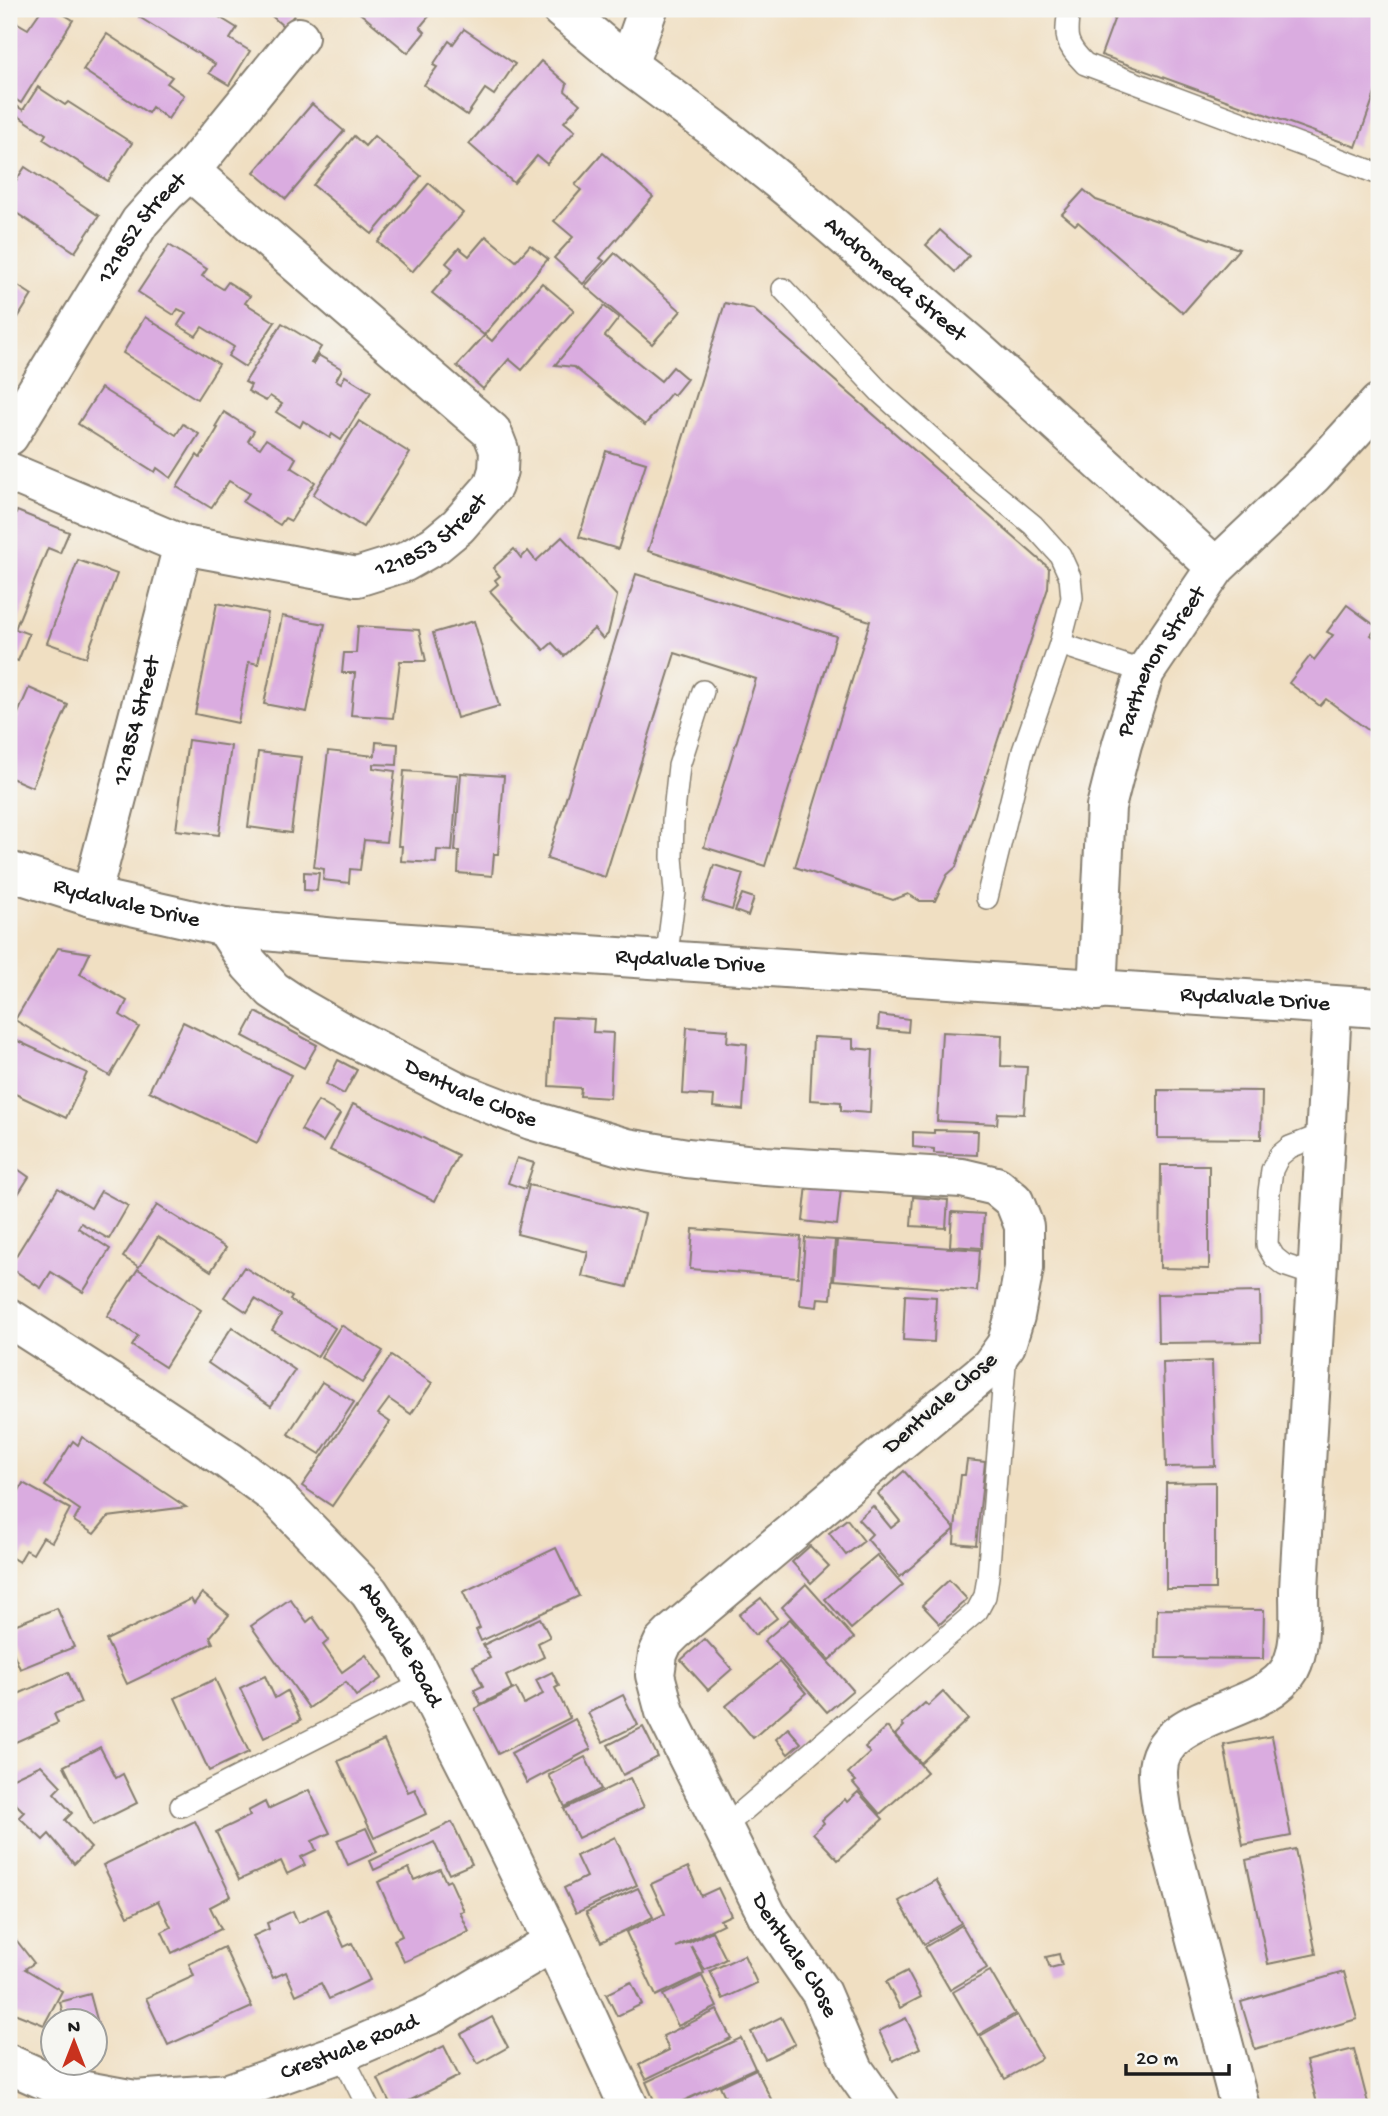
<svg xmlns="http://www.w3.org/2000/svg" width="1388" height="2116" font-family="'Gochi Hand',sans-serif">
  <rect width="100%" height="100%" fill="#f6f6f2"/>
  <filter id="ink" filterUnits="userSpaceOnUse"><feTurbulence type="fractalNoise" baseFrequency=".0143" numOctaves="2"/><feDisplacementMap in="SourceGraphic" scale="14" xChannelSelector="R" yChannelSelector="G"/><feConvolveMatrix kernelMatrix="1 2 1 2 8 2 1 2 1" color-interpolation-filters="sRGB"/></filter>
  <filter id="wash" filterUnits="userSpaceOnUse"><feTurbulence type="fractalNoise" baseFrequency=".00686" numOctaves="4" result="noise"/><feDisplacementMap in="SourceGraphic" scale="28" xChannelSelector="R" yChannelSelector="G"/><feGaussianBlur stdDeviation="1.57" result="paint"/><feColorMatrix in="noise" values="0 0 0 0 0 0 0 0 0 0 0 0 0 0 0 0 0 1.4 0 .05"/><feComposite in="paint" operator="in"/></filter>
  <g filter="url(#wash)">
    <rect width="100%" height="100%" fill="#f0dfc2"/>
    <g id="blocks">
      <g fill="#daace0">
        <path d="M42 9H55L73 20 21 103 9 95V18L28 29Z"/>
        <path d="M144 9H206L237 28 230 39 250 51 229 85 209 73 215 64 139 17Z"/>
        <path d="M264 9H291L296 13 284 27Z"/>
        <path d="M355 9H435L420 27 425 32 408 53Z"/>
        <path d="M1118 9H1379V82L1356 147 1101 55Z"/>
        <path d="M464 29 515 64 494 95 485 89 467 115 424 85 437 67 433 65 449 41 453 44Z"/>
        <path d="M107 34 172 77 167 83 184 95 168 119 152 107 148 113 83 70Z"/>
        <path d="M541 61 567 84 565 91 580 104 564 122 575 131 547 164 537 156 514 183 469 144Z"/>
        <path d="M38 87 65 105 68 102 132 143 108 181 43 139 46 134 18 116 9 130V101L23 110Z"/>
        <path d="M312 104 344 131 286 199 254 172Z"/>
        <path d="M354 136 365 146 374 136 421 176 372 234 313 185Z"/>
        <path d="M603 153 653 197 600 258 604 261 583 284 554 258 573 237 554 221 581 190 575 185Z"/>
        <path d="M25 167 99 216 75 252 9 208V191Z"/>
        <path d="M429 183 463 213 412 272 378 242Z"/>
        <path d="M1084 190 1096 200 1239 249 1183 313 1078 222 1075 225 1062 214Z"/>
        <path d="M940 230 969 256 955 272 926 245Z"/>
        <path d="M486 236 516 261 530 245 548 259 484 335 432 293 453 269 446 263 459 248 469 256Z"/>
        <path d="M169 245 207 269 202 276 223 289 228 282 250 296 245 303 275 322 245 367 228 356 234 347 202 327 196 336 178 325 186 313 178 309 174 315 138 292Z"/>
        <path d="M615 253 681 311 652 344 585 286Z"/>
        <path d="M9 280 32 295 9 332Z"/>
        <path d="M542 283 574 310 522 370 509 359 483 389 457 366 485 335 492 341Z"/>
        <path d="M725 303 753 309 1049 568 1048 588 956 867 947 875 935 901H920L908 894 893 900 795 867 870 621 648 551Z"/>
        <path d="M604 306 619 318 605 336 661 381 673 367 687 379 674 395 671 393 645 425 574 367 555 365Z"/>
        <path d="M145 317 219 364 197 399 123 353Z"/>
        <path d="M282 323 321 347 311 363 313 364 318 355 342 369 336 380 341 383 345 376 371 392 341 440 332 434 330 438 303 421 300 427 276 412 282 404 270 396 266 401 248 391 251 385 245 382Z"/>
        <path d="M101 388 176 435 183 424 199 434 171 478 157 468 155 472 78 424Z"/>
        <path d="M224 412 254 431 248 441 260 448 266 439 296 458 291 467 315 482 291 521 285 518 280 525 243 502 249 493 229 481 211 508 177 487 197 455 200 458 218 428 215 427Z"/>
        <path d="M359 421 410 453 363 527 313 495Z"/>
        <path d="M606 451 646 463 618 549 579 537Z"/>
        <path d="M17 511 69 532 60 553 48 548 15 629 29 634 18 661 9 658V533Z"/>
        <path d="M562 537 617 596 608 634 603 639 594 629 564 656 552 643 544 650 490 591 498 584 495 580 500 576 493 568 514 549 521 558 528 551 536 561Z"/>
        <path d="M78 560 117 574 86 657 47 643Z"/>
        <path d="M636 574 836 636 765 866 704 847 756 679 675 653 605 877 547 859Z"/>
        <path d="M217 603 268 613 258 664 249 662 238 723 195 714Z"/>
        <path d="M1347 605 1377 627 1371 635 1379 641V738L1326 699 1320 706 1289 683 1310 656 1314 660 1333 635 1327 632Z"/>
        <path d="M282 616 325 624 307 712 264 704Z"/>
        <path d="M474 621 499 706 457 718 433 633Z"/>
        <path d="M358 626 419 630 426 661H400L393 718 351 715 355 673H342L344 653H356Z"/>
        <path d="M29 688 68 705 32 787 9 777V734Z"/>
        <path d="M188 740 231 746 219 835 176 830Z"/>
        <path d="M376 742 398 744 397 765 373 764V768L395 771 386 842 364 840 360 870 350 869 349 883 323 880 324 869 314 867 328 751 375 756Z"/>
        <path d="M258 752 301 757 291 833 248 827Z"/>
        <path d="M404 771 458 775 452 851 437 850 436 863 401 861 402 846H398Z"/>
        <path d="M461 773 504 776 498 854H494L492 876 458 873 459 851H455Z"/>
        <path d="M714 865 743 874 732 910 703 901Z"/>
        <path d="M304 872 319 873 317 891 304 890Z"/>
        <path d="M742 894 754 898 748 916 735 911Z"/>
        <path d="M58 948 90 953 80 974 127 1001 120 1015 139 1027 110 1076 15 1020Z"/>
        <path d="M256 1012 317 1045 304 1068 243 1036Z"/>
        <path d="M879 1015 909 1019 908 1032 878 1029Z"/>
        <path d="M552 1017 594 1019 593 1032 613 1033 610 1098 580 1096 581 1088 549 1086Z"/>
        <path d="M183 1022 291 1075 257 1143 149 1091Z"/>
        <path d="M687 1027 728 1030 727 1042 747 1044 743 1110 713 1107 714 1096 683 1094Z"/>
        <path d="M942 1032 1002 1035 1001 1066 1027 1067 1024 1114 998 1113 997 1124 937 1121Z"/>
        <path d="M9 1037 87 1073 66 1118 9 1091Z"/>
        <path d="M813 1037 853 1039V1048L873 1050 870 1113 841 1111V1102L810 1100Z"/>
        <path d="M338 1060 357 1070 344 1094 326 1084Z"/>
        <path d="M1158 1090 1262 1091 1261 1139 1158 1138Z"/>
        <path d="M318 1101 340 1114 323 1142 301 1130Z"/>
        <path d="M353 1104 458 1155 435 1201 330 1150Z"/>
        <path d="M934 1130 978 1131 977 1155 934 1153V1149L913 1147V1132L934 1133Z"/>
        <path d="M517 1158 534 1163 525 1189 508 1183Z"/>
        <path d="M9 1163 29 1177 9 1208Z"/>
        <path d="M1161 1165H1209V1269L1160 1268Z"/>
        <path d="M529 1185 645 1214 627 1287 582 1276 588 1252 517 1234Z"/>
        <path d="M807 1185 841 1189 837 1225 803 1221Z"/>
        <path d="M58 1188 91 1208 101 1191 128 1206 109 1239 81 1223 78 1228 110 1249 83 1292 51 1272 41 1288 9 1267Z"/>
        <path d="M913 1197 948 1200 946 1228 911 1226Z"/>
        <path d="M157 1205 226 1248 211 1271 158 1237 139 1267 123 1257Z"/>
        <path d="M952 1212 984 1214 982 1248 950 1246Z"/>
        <path d="M693 1229 801 1237 798 1277 690 1269Z"/>
        <path d="M805 1238 835 1240 831 1299 818 1298 817 1307 800 1305Z"/>
        <path d="M837 1240 980 1250 977 1291 834 1280Z"/>
        <path d="M244 1267 292 1297 290 1300 335 1328 317 1357 272 1330 281 1315 255 1299 247 1312 224 1297Z"/>
        <path d="M138 1269 201 1310 165 1367 132 1346 138 1336 107 1316Z"/>
        <path d="M1260 1292 1261 1342 1158 1343 1157 1294Z"/>
        <path d="M905 1295 936 1297 934 1342 903 1340Z"/>
        <path d="M341 1325 383 1351 362 1383 321 1357Z"/>
        <path d="M232 1327 295 1370 271 1406 208 1363Z"/>
        <path d="M391 1356 432 1383 411 1414 389 1399 378 1414 390 1422 332 1506 302 1486Z"/>
        <path d="M1212 1361 1215 1466 1166 1467 1163 1363Z"/>
        <path d="M322 1382 354 1402 320 1454 288 1434Z"/>
        <path d="M82 1437 186 1507 108 1517 94 1534 74 1521 80 1510 45 1486 73 1441 78 1445Z"/>
        <path d="M967 1460 985 1462 976 1545 954 1543 955 1529 900 1577 867 1539 872 1534 858 1519 873 1506 891 1528 900 1521 878 1494 904 1471 955 1529 961 1475H965Z"/>
        <path d="M1215 1482V1589H1166V1483Z"/>
        <path d="M23 1483 70 1509 52 1542 43 1537 33 1554 26 1550 19 1562 9 1556V1510Z"/>
        <path d="M847 1519 864 1541 846 1555 829 1533Z"/>
        <path d="M810 1546 829 1566 811 1583 792 1562Z"/>
        <path d="M556 1548 579 1596 481 1641 476 1630 480 1628 463 1592Z"/>
        <path d="M877 1555 903 1585 851 1629 825 1599Z"/>
        <path d="M949 1580 967 1599 940 1624 922 1605Z"/>
        <path d="M806 1584 854 1638 829 1660 782 1607Z"/>
        <path d="M202 1593 229 1615 210 1637 213 1643 127 1684 106 1640 191 1599 194 1604Z"/>
        <path d="M761 1598 777 1618 755 1635 739 1615Z"/>
        <path d="M290 1599 307 1622 313 1617 329 1640 323 1645 342 1672 366 1655 382 1678 356 1696 346 1682 309 1708 251 1626Z"/>
        <path d="M57 1608 74 1647 20 1669 9 1642V1627Z"/>
        <path d="M1157 1609 1264 1610 1263 1659 1156 1658Z"/>
        <path d="M540 1618 550 1637 538 1643 544 1657 506 1676 512 1689 481 1704 474 1690 483 1686 473 1666 490 1658 483 1645Z"/>
        <path d="M790 1619 853 1690 827 1712 764 1641Z"/>
        <path d="M705 1639 732 1669 708 1690 681 1660Z"/>
        <path d="M779 1662 806 1693 753 1738 726 1706Z"/>
        <path d="M68 1672 81 1703 54 1714 58 1723 9 1745V1698Z"/>
        <path d="M552 1672 559 1686 555 1688 570 1718 498 1754 475 1709 516 1688 524 1704 543 1694 536 1680Z"/>
        <path d="M265 1676 275 1698 287 1691 301 1720 264 1738 240 1688Z"/>
        <path d="M215 1679 249 1752 209 1771 175 1698Z"/>
        <path d="M943 1692 968 1719 921 1763 895 1735 904 1726 902 1724 925 1703 928 1706Z"/>
        <path d="M623 1695 638 1725 603 1742 588 1713Z"/>
        <path d="M575 1719 591 1749 527 1783 511 1753Z"/>
        <path d="M643 1727 658 1757 623 1775 608 1745Z"/>
        <path d="M887 1727 927 1772 880 1814 853 1783 856 1781 848 1773 870 1753 865 1747Z"/>
        <path d="M788 1728 801 1743 788 1754 776 1739Z"/>
        <path d="M1272 1736 1291 1836 1243 1845 1224 1745Z"/>
        <path d="M384 1740 408 1792 415 1789 426 1814 374 1838 338 1761Z"/>
        <path d="M100 1747 116 1778 123 1774 137 1803 93 1825 64 1766Z"/>
        <path d="M585 1757 601 1789 565 1807 549 1775Z"/>
        <path d="M41 1765 61 1786 54 1793 72 1813 65 1820 91 1848 74 1864 49 1834 43 1840 19 1817 24 1812 9 1797V1780Z"/>
        <path d="M630 1778 644 1807 578 1838 564 1809Z"/>
        <path d="M309 1790 330 1833 312 1841 316 1850 301 1857 305 1865 287 1874 281 1861 239 1880 216 1832 250 1816 248 1811 265 1802 268 1809Z"/>
        <path d="M858 1792 883 1819 838 1860 813 1833 824 1823 822 1820 834 1809 845 1799 847 1802Z"/>
        <path d="M195 1821 231 1896 210 1907 221 1929 172 1953 162 1932 171 1927 158 1901 128 1916 103 1865Z"/>
        <path d="M452 1822 472 1864 449 1874 434 1842 374 1870 370 1861Z"/>
        <path d="M366 1828 377 1852 348 1865 337 1840Z"/>
        <path d="M615 1837 637 1885 576 1913 564 1888 586 1877 576 1856Z"/>
        <path d="M1295 1849 1316 1954 1268 1964 1246 1860Z"/>
        <path d="M688 1867 701 1896 718 1888 731 1915 720 1920 723 1924 676 1947 690 1942 712 1931 726 1959 705 1970 691 1946 704 1973 656 1996 626 1932 665 1914 651 1884Z"/>
        <path d="M409 1868 414 1880 440 1869 446 1882 450 1880 464 1911 460 1912 469 1932 404 1962 394 1940 402 1936 378 1882Z"/>
        <path d="M936 1880 961 1923 924 1944 899 1901Z"/>
        <path d="M638 1888 653 1917 601 1942 586 1912Z"/>
        <path d="M327 1909 344 1947 352 1943 370 1980 329 1999 321 1983 296 1995 286 1972 273 1978 253 1936 269 1929 267 1923 293 1911 298 1923Z"/>
        <path d="M962 1925 987 1968 950 1990 925 1947Z"/>
        <path d="M17 1941 34 1963 25 1969 62 1991 44 2025 9 2011V1944L11 1947Z"/>
        <path d="M224 1947 252 2007 168 2045 146 1998 194 1976 189 1964Z"/>
        <path d="M1059 1954 1062 1965 1050 1968 1046 1957Z"/>
        <path d="M744 1955 757 1983 723 1999 710 1971Z"/>
        <path d="M907 1971 921 1997 900 2008 886 1982Z"/>
        <path d="M990 1971 1015 2014 978 2035 953 1992Z"/>
        <path d="M1344 1972 1357 2019 1255 2049 1241 2002Z"/>
        <path d="M702 1976 717 2007 678 2026 663 1995Z"/>
        <path d="M631 1982 642 2004 617 2016 606 1994Z"/>
        <path d="M90 1994 99 2027 94 2028V2022H65L60 2002Z"/>
        <path d="M717 2010 731 2038 646 2079 639 2065 669 2050 663 2036Z"/>
        <path d="M1017 2015 1042 2058 1005 2079 980 2036Z"/>
        <path d="M492 2017 508 2047 478 2064 461 2034Z"/>
        <path d="M781 2017 795 2044 765 2059 751 2032Z"/>
        <path d="M906 2018 920 2048 893 2061 879 2031Z"/>
        <path d="M741 2038 755 2068 670 2107H657L646 2082Z"/>
        <path d="M444 2046 459 2076 397 2107H392L378 2079Z"/>
        <path d="M1354 2049 1369 2107H1318L1306 2061Z"/>
        <path d="M756 2069 773 2103 763 2107H730L720 2086Z"/>
      </g>
    </g>
  </g>
  <g filter="url(#ink)">
    <use href="#blocks" fill-opacity="0" stroke="#867e6f" stroke-width="2"/>
    <g fill="none" stroke-linecap="round" stroke-linejoin="round">
      <g stroke="#867e6f" stroke-width="24">
        <g id="service">
          <path d="M1069 9C1065 38 1065 44 1085 64L1379 174"/>
          <path d="M783 289 881 393 983 484 1033 525 1060 555 1070 577 1072 598 1060 644 1145 672"/>
          <path d="M987 898 1023 751 1060 644"/>
          <path d="M666 961 675 892 672 857 673 821 679 766 703 691"/>
          <path d="M1317 1276 1284 1265 1274 1257 1267 1245 1269 1192 1272 1170 1279 1156 1290 1147 1326 1133"/>
          <path d="M181 1806 424 1683"/>
          <path d="M723 1828 977 1611 985 1596 988 1577 1006 1352"/>
          <path d="M341 2053 368 2107"/>
        </g>
      </g>
      <g stroke="#867e6f" stroke-width="42">
        <g id="minor">
          <path id="s1" d="M561 9 628 65 713 128 789 189 978 351 1216 567"/>
          <path d="M628 65 648 9"/>
          <path id="s2" d="M9 436 140 222 166 193 190 171 299 37"/>
          <path id="s3" d="M9 472 183 545 357 577 405 562 435 545 458 526 493 486 498 470 499 450 492 432 190 171"/>
          <path id="s4" d="M9 871 91 897 225 927 336 938 1379 1008"/>
          <path id="s5" d="M91 897 183 545"/>
          <path id="s6" d="M225 927 249 964 273 990 300 1008 342 1032 459 1092 531 1120 627 1148 687 1158 765 1166 962 1178 996 1186 1014 1201 1024 1226V1268L1015 1316 1006 1345 990 1367 881 1457 674 1632 663 1643 658 1654 655 1675 665 1712 767 1915 821 1993 854 2070 880 2107"/>
          <path id="s7" d="M1097 991 1106 807 1122 744 1145 672 1216 567 1313 475 1379 403"/>
          <path id="s8" d="M9 1318 134 1398 229 1461 275 1495 369 1592 407 1649 469 1770 553 1942 629 2107"/>
          <path id="s9" d="M9 2064 58 2086 135 2100 229 2093 341 2053 432 2014 553 1942"/>
          <path d="M1240 2107 1163 1815C1161 1801 1158 1786 1158 1772 1158 1711 1263 1716 1290 1669 1302 1646 1299 1615 1299 1590 1309 1395 1323 1200 1332 1005"/>
        </g>
      </g>
      <use href="#service" stroke="#fff" stroke-width="21"/>
      <use href="#minor" stroke="#fff" stroke-width="38"/>
    </g>
  </g>
  <g text-anchor="middle" dominant-baseline="central" stroke-width="5" stroke-linejoin="round" paint-order="stroke">
    <g font-size="23" fill="#1c1c1c" stroke="#f6f6f2">
      <text stroke="none"><textPath href="#s2" startOffset="247">121852 Street</textPath></text>
      <text stroke="none"><textPath href="#s1" startOffset="430">Andromeda Street</textPath></text>
      <text stroke="none"><textPath href="#s3" startOffset="452">121853 Street</textPath></text>
      <text stroke="none"><textPath href="#s7" startOffset="341">Parthenon Street</textPath></text>
      <text stroke="none"><textPath href="#s5" startOffset="182">121854 Street</textPath></text>
      <text stroke="none"><textPath href="#s4" startOffset="122">Rydalvale Drive</textPath></text>
      <text stroke="none"><textPath href="#s4" startOffset="690">Rydalvale Drive</textPath></text>
      <text stroke="none"><textPath href="#s4" startOffset="1256">Rydalvale Drive</textPath></text>
      <text stroke="none"><textPath href="#s6" startOffset="303">Dentvale Close</textPath></text>
      <text transform="translate(941 1404) rotate(-41)">Dentvale Close</text>
      <text stroke="none"><textPath href="#s8" startOffset="516">Abervale Road</textPath></text>
      <text stroke="none"><textPath href="#s6" startOffset="1815">Dentvale Close</textPath></text>
      <text stroke="none"><textPath href="#s9" startOffset="355">Crestvale Road</textPath></text>
    </g>
  </g>
  <rect width="1388" height="2116" fill="none" stroke="#f6f6f2" stroke-width="35"/>
  <g transform="translate(74 2042)"><circle r="33" fill="#f6f6f2" stroke="#9f9f9c" stroke-width="2"/>
  <path d="M0-5L12 26L0 18L-12 26Z" fill="#c8321e"/>
  <text y="-10" font-size="19" font-weight="bold" text-anchor="middle" fill="#1c1c1c">N</text>
  </g>
  <path d="M1126 2064v10h103v-10" fill="none" stroke="#1c1c1c" stroke-width="3.5"/>
  <text x="1136" y="2064" font-size="21" fill="#1c1c1c" stroke="#f6f6f2" stroke-width="5" paint-order="stroke">20 m</text>
</svg>
